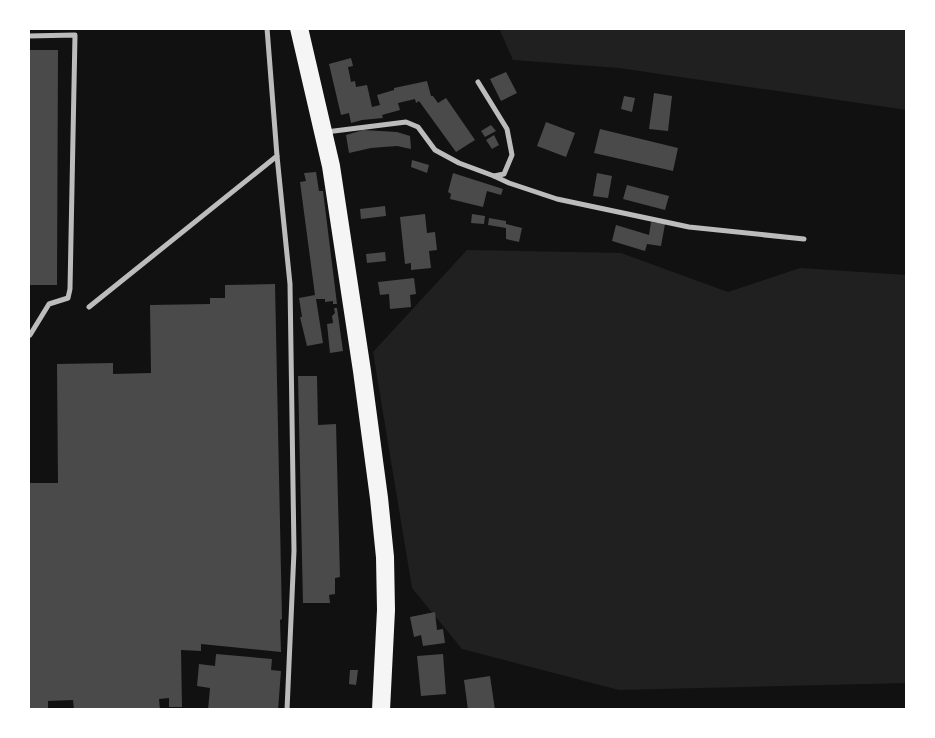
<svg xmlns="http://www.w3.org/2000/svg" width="935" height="738" font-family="'Titillium Web',sans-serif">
  <rect width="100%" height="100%" fill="#111"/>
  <g fill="#202020">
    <path d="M499 28H907V110L619 68 513 60Z"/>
    <path d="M467 250 621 253 728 292 800 268 907 275V683L619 690 462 649 412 588 373 352Z"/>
  </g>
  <g fill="#4a4a4a">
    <path d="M28 50H58L57 285H28Z"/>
    <path d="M351 58 353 66 348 67 351 82 355 81 356 87 367 85 372 107 380 105 377 95 394 90V88L427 81 431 96H433L438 103 446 98 475 140 456 152 419 101 416 103 415 99 398 103 400 110 382 115 383 118 362 120 351 123 349 113 341 115 329 64Z"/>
    <path d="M506 72 517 93 501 101 490 79Z"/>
    <path d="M654 93 672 96 668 131 649 129Z"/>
    <path d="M624 96 635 98 632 112 621 109Z"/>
    <path d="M546 122 575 133 566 157 537 146Z"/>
    <path d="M491 125 496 131 485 137 481 131Z"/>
    <path d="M600 129 678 148 673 171 594 153Z"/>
    <path d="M363 130 397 132 410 136 411 149 397 146 371 148 349 153 346 135Z"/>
    <path d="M494 135 499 145 492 149 486 140Z"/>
    <path d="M412 160 429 165 427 173 411 167Z"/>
    <path d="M316 172 319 191H323L337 304H333V301L325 302V299H316L323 343 307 346 300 317H302L299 298 315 295 300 182 306 181 304 173Z"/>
    <path d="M453 173 503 189 501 195 487 191 483 207 450 199 451 194 448 192Z"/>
    <path d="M597 173 612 176 608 198 593 196Z"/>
    <path d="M627 185 669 196 665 210 623 199Z"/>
    <path d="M385 206 386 216 361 219 360 209Z"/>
    <path d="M425 214 427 233 435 232 437 250 429 251 431 268 411 270V263L405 264 400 217Z"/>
    <path d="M472 214 485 216 484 224 471 223Z"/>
    <path d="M489 218 506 221V224L522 228 519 242 506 239V228L488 225Z"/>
    <path d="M651 222 665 224 661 246 647 244 645 251 612 241 616 225 649 235Z"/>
    <path d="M385 252 386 261 367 263 366 254Z"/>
    <path d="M414 278 416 294 410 295 411 307 390 309 389 294 380 295 378 282Z"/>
    <path d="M275 284 282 619 280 620 281 652 201 644V651L181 650 182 707H169V698L159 699 160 710H74L73 700 48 701V710H28V483H58L57 364 113 363V374L151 373 150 305 210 304V298H225V285Z"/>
    <path d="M334 308H337L343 351 330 353 327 324 333 323 332 316 335 313Z"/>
    <path d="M298 376H317L318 425 336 424 340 577 335 578V594L329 595 330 603H303Z"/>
    <path d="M435 612 437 630 443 629 445 643 423 646 421 635 414 637 410 617Z"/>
    <path d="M216 654 272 659 271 670 281 671 278 710H208L210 688 197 686 199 664 215 666Z"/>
    <path d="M443 654 446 694 421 696 417 656Z"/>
    <path d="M350 670H358L356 685 349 684Z"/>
    <path d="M490 676 495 710H468L464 680Z"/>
  </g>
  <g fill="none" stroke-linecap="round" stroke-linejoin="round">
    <g stroke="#bcbcbc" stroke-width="5">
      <path d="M28 36 75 35 70 289 68 298 49 304 30 335"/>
      <path d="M326 132 406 122 418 127 435 150 459 163 494 176 504 174 512 155 507 129 478 82"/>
      <path d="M277 156 290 284 294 551 287 710"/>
      <path d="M494 176 509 183 557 199 689 227 804 239"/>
      <path d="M89 307 277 156 267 28"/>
    </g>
    <path stroke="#f5f5f5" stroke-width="18" d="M299 28 331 166 362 371 379 498 385 557 386 610 381 710"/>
  </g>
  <rect width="935" height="738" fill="none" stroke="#ffffff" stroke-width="60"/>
</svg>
